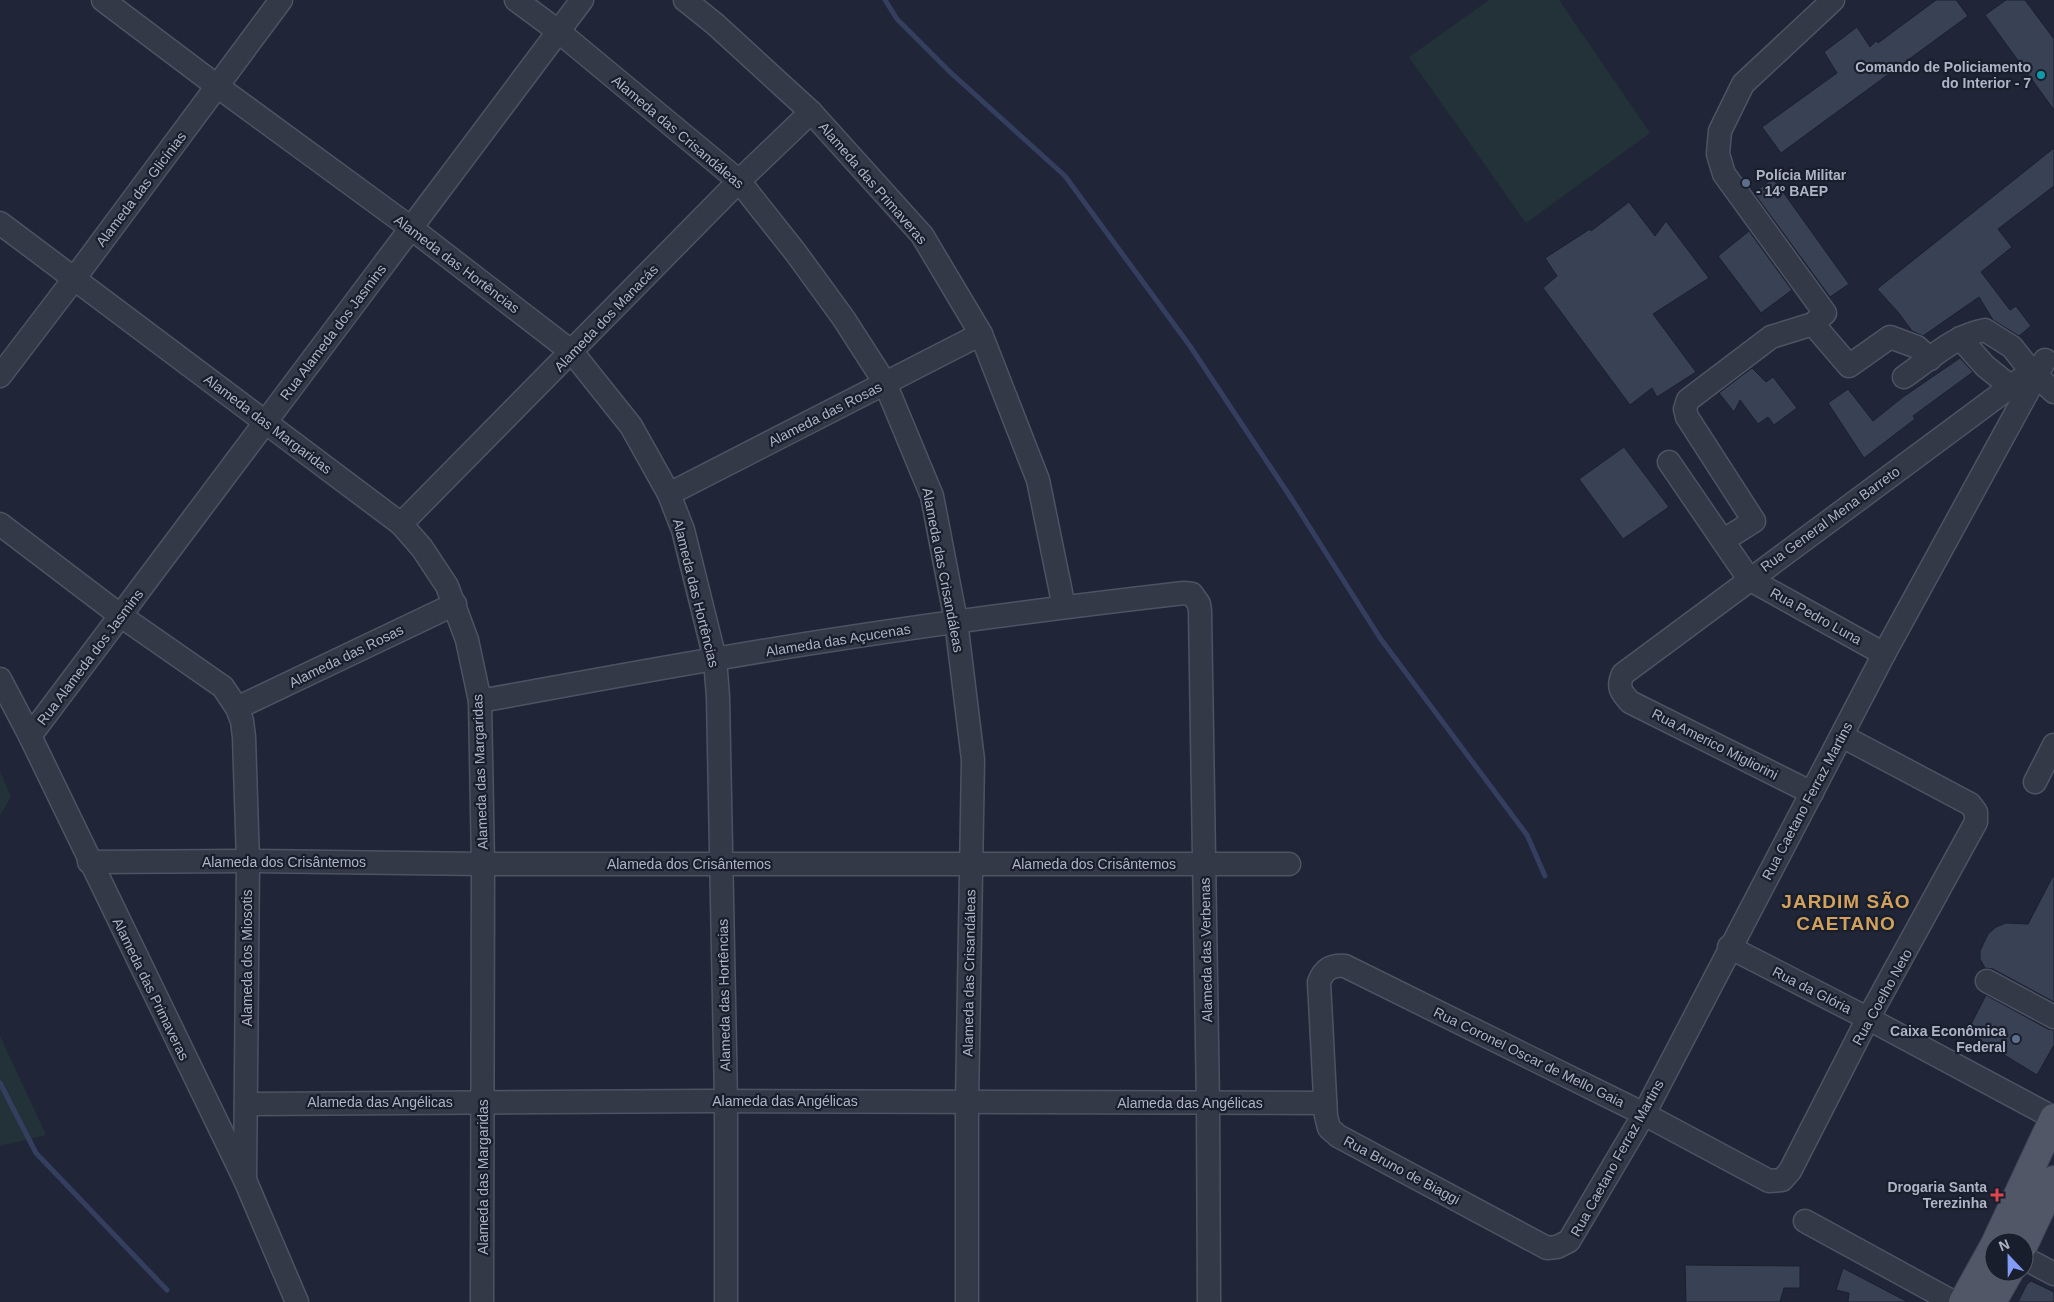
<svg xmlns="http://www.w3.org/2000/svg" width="2054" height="1302" font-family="Helvetica,sans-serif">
  <rect width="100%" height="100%" fill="#202637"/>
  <g fill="#223238">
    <path d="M1489 0H1559L1650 133 1526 223 1409 57Z"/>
    <path d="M0 771 11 797 0 815Z"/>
    <path d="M0 1036 46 1135 0 1146Z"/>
  </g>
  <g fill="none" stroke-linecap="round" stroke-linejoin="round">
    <g stroke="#343f5f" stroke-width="5">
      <path d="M885 0 897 19 950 72 1065 176 1190 346 1293 501 1380 638 1527 835 1545 876"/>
      <path d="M0 1083 36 1153 167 1290"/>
    </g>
  </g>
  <g fill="#394155" stroke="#1b202e">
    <path d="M1936 0H1956L1968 16 1781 153 1762 127 1837 73 1824 52 1857 27 1870 47 1876 41 1878 43Z"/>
    <path d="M2006 0H2025L2054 39V110L1985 15Z"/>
    <path d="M2054 148V186L1998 229 2012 247 1981 272 2010 310 2016 306 2031 326 2019 336 1993 320 1979 297 1923 336 1912 331 1898 312 1877 289Z"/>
    <path d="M1773 178 1849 284 1830 297 1754 193Z"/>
    <path d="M1629 202 1655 236 1666 221 1709 278 1653 314 1696 372 1657 397 1652 388 1630 405 1543 288 1557 276 1545 258 1590 229 1591 231Z"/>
    <path d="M1749 231 1792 290 1761 313 1718 256Z"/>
    <path d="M1960 358 1973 372 1913 416 1915 419 1864 458 1828 403 1848 389 1873 421 1903 397Z"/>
    <path d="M1752 368 1766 382 1773 377 1797 408 1774 425 1768 417 1758 424 1740 400 1734 412 1719 393Z"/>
    <path d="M1624 447 1669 507 1623 539 1579 479Z"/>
    <path d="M2054 874V1002L1993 969 1985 968 1980 959V951L1988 934 1996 927 2006 923 2028 924Z"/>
    <path d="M1986 995 2048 1029 2054 1030V1045L2037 1075 1967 1032Z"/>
    <path d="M1685 1265 1800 1266V1288H1784L1780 1302H1686Z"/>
    <path d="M1843 1268 1908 1302H1848L1849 1293 1836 1290Z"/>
    <path d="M2031 1281 2054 1292V1302H2018L2027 1284Z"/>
  </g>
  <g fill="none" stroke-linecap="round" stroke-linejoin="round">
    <g stroke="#4e5363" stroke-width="25">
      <g id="minor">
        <path d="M103 0 217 86 411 228 572 352 631 426 669 494 683 530 715 659 718 697 726 1101V1302"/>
        <path d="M516 0 558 31 739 181 796 253 844 319 885 383 932 496 956 621 973 760 967 1102V1302"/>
        <path d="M685 0 715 24 811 112 922 235 981 334 1038 480 1064 607"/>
        <path d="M0 223 401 524 422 548 447 586 467 640 480 701 483 864 482 1302"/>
        <path d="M1813 324 1825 313 1724 174 1718 154 1720 131 1743 84 1833 0"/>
        <path d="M1960 338 1985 366 2011 387"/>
        <path d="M0 376 74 279 281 0"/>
        <path d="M1904 377C1929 360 1955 335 1985 330L2012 347 2031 371 2054 392"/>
        <path d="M1669 462 1749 579 1884 654"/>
        <path d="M669 494 981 334"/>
        <path d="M0 524 121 616 223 687 237 708 242 721 244 737 248 861 245 1180"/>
        <path d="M401 524 739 181 811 112"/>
        <path d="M1724 540 1754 521 1687 417 1685 409 1688 400 1771 337 1813 324 1849 366 1890 337 1917 347 1930 359"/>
        <path d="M0 679 30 736 245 1180 297 1302"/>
        <path d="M480 701C558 687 637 672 715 659 871 632 1027 611 1184 593L1192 594 1199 604 1200 611 1208 1104 1209 1302"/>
        <path d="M237 708 455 604"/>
        <path d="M30 736 582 0"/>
        <path d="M1842 736 1970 804 1976 812V822L1863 1028 1790 1171 1782 1180 1769 1181 1644 1114 1345 966C1331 965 1324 969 1319 982L1326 1116 1329 1128 1338 1136 1547 1248 1557 1247 1569 1241 1644 1114 1884 654 2045 360"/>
        <path d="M2035 782 2054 745"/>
        <path d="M1812 793 1630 702C1621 692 1617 687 1623 674L2037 367"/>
        <path d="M89 862 248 861 483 864H1289"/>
        <path d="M1729 947 1869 1019 2054 1118"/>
        <path d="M1987 981 2054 1017"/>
        <path d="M246 1104 713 1101 1325 1103"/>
        <path d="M1805 1221 1953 1302"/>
        <path d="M2024 1258 2054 1274"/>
      </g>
    </g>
    <g stroke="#3d4251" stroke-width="30">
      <g id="major">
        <path d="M1996 1242 2054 1118"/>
        <path d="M2024 1244 2054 1180"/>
        <path d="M1963 1302 1994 1246"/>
        <path d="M1992 1302 2009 1272"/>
      </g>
    </g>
    <use href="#minor" stroke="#343948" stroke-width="22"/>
    <use href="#major" stroke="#525768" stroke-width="28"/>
  </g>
  <circle fill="#0f9aa8" stroke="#191e2c" stroke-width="2" cx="2041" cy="75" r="5"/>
  <g fill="#5c6f8a" stroke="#191e2c" stroke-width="2">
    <circle cx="1746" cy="183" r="5"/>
    <circle cx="2016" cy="1039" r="5"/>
  </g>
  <path fill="#e0444e" stroke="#191e2c" stroke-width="2" d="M1994.5 1187.5h5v5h5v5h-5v5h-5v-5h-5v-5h5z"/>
  <g text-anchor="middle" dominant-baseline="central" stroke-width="4.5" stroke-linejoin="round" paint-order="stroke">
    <g font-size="14" font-weight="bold" fill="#aeb3c5" stroke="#191e2c" text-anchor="end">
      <text x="2031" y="67">Comando de Policiamento<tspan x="2031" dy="16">do Interior - 7</tspan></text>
      <text x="1756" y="175" text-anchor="start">Polícia Militar<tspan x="1756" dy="16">- 14º BAEP</tspan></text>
      <text x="2006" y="1031">Caixa Econômica<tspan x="2006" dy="16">Federal</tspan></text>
      <text x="1987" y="1187">Drogaria Santa<tspan x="1987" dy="16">Terezinha</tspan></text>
    </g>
    <g font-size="14" fill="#aeb3c5" stroke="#191e2c">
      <text transform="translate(678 132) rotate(40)">Alameda das Crisandáleas</text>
      <text transform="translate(873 183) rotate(49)">Alameda das Primaveras</text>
      <text transform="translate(141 189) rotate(-53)">Alameda das Glicínias</text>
      <text transform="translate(457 264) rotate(37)">Alameda das Hortências</text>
      <text transform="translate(606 318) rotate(-46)">Alameda dos Manacás</text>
      <text transform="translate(333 332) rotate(-53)">Rua Alameda dos Jasmins</text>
      <text transform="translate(825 414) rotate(-27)">Alameda das Rosas</text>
      <text transform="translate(268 424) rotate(37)">Alameda das Margaridas</text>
      <text transform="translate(1830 519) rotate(-36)">Rua General Mena Barreto</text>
      <text transform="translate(943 570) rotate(79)">Alameda das Crisandáleas</text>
      <text transform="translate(696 593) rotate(76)">Alameda das Hortências</text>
      <text transform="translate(1816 616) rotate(29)">Rua Pedro Luna</text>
      <text transform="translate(838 640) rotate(-9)">Alameda das Açucenas</text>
      <text transform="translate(346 656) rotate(-26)">Alameda das Rosas</text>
      <text transform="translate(90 657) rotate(-53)">Rua Alameda dos Jasmins</text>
      <text transform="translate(1715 744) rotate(27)">Rua Americo Migliorini</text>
      <text transform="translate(480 772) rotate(-92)">Alameda das Margaridas</text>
      <text transform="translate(1807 801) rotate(-62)">Rua Caetano Ferraz Martins</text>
      <text x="284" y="862">Alameda dos Crisântemos</text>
      <text x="689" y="864">Alameda dos Crisântemos</text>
      <text x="1094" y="864">Alameda dos Crisântemos</text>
      <text transform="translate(1206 950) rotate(-91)">Alameda das Verbenas</text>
      <text transform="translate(247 958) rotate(-90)">Alameda dos Miosotis</text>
      <text transform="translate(969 973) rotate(-89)">Alameda das Crisandáleas</text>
      <text transform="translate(151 989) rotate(64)">Alameda das Primaveras</text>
      <text transform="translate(1812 990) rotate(27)">Rua da Glória</text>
      <text transform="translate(724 995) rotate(-91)">Alameda das Hortências</text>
      <text transform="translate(1882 997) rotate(-61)">Rua Coelho Neto</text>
      <text transform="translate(1529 1057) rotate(26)">Rua Coronel Oscar de Mello Gaia</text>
      <text x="785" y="1101">Alameda das Angélicas</text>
      <text x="380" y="1102">Alameda das Angélicas</text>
      <text x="1190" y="1103">Alameda das Angélicas</text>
      <text transform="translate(1617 1158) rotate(-61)">Rua Caetano Ferraz Martins</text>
      <text transform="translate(1402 1170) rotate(28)">Rua Bruno de Biaggi</text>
      <text transform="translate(483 1177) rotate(-90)">Alameda das Margaridas</text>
    </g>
    <g font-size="19" font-weight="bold" letter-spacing="1" fill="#d2a25c" stroke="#191e2c">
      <text x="1846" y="901">JARDIM SÃO<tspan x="1846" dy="22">CAETANO</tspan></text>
    </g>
  </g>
  <g transform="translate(2009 1257) rotate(338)"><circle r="24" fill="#191e2c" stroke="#555a69"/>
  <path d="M0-4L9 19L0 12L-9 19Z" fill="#819bf6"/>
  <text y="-8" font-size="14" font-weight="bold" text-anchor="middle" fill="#aeb3c5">N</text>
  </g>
</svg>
